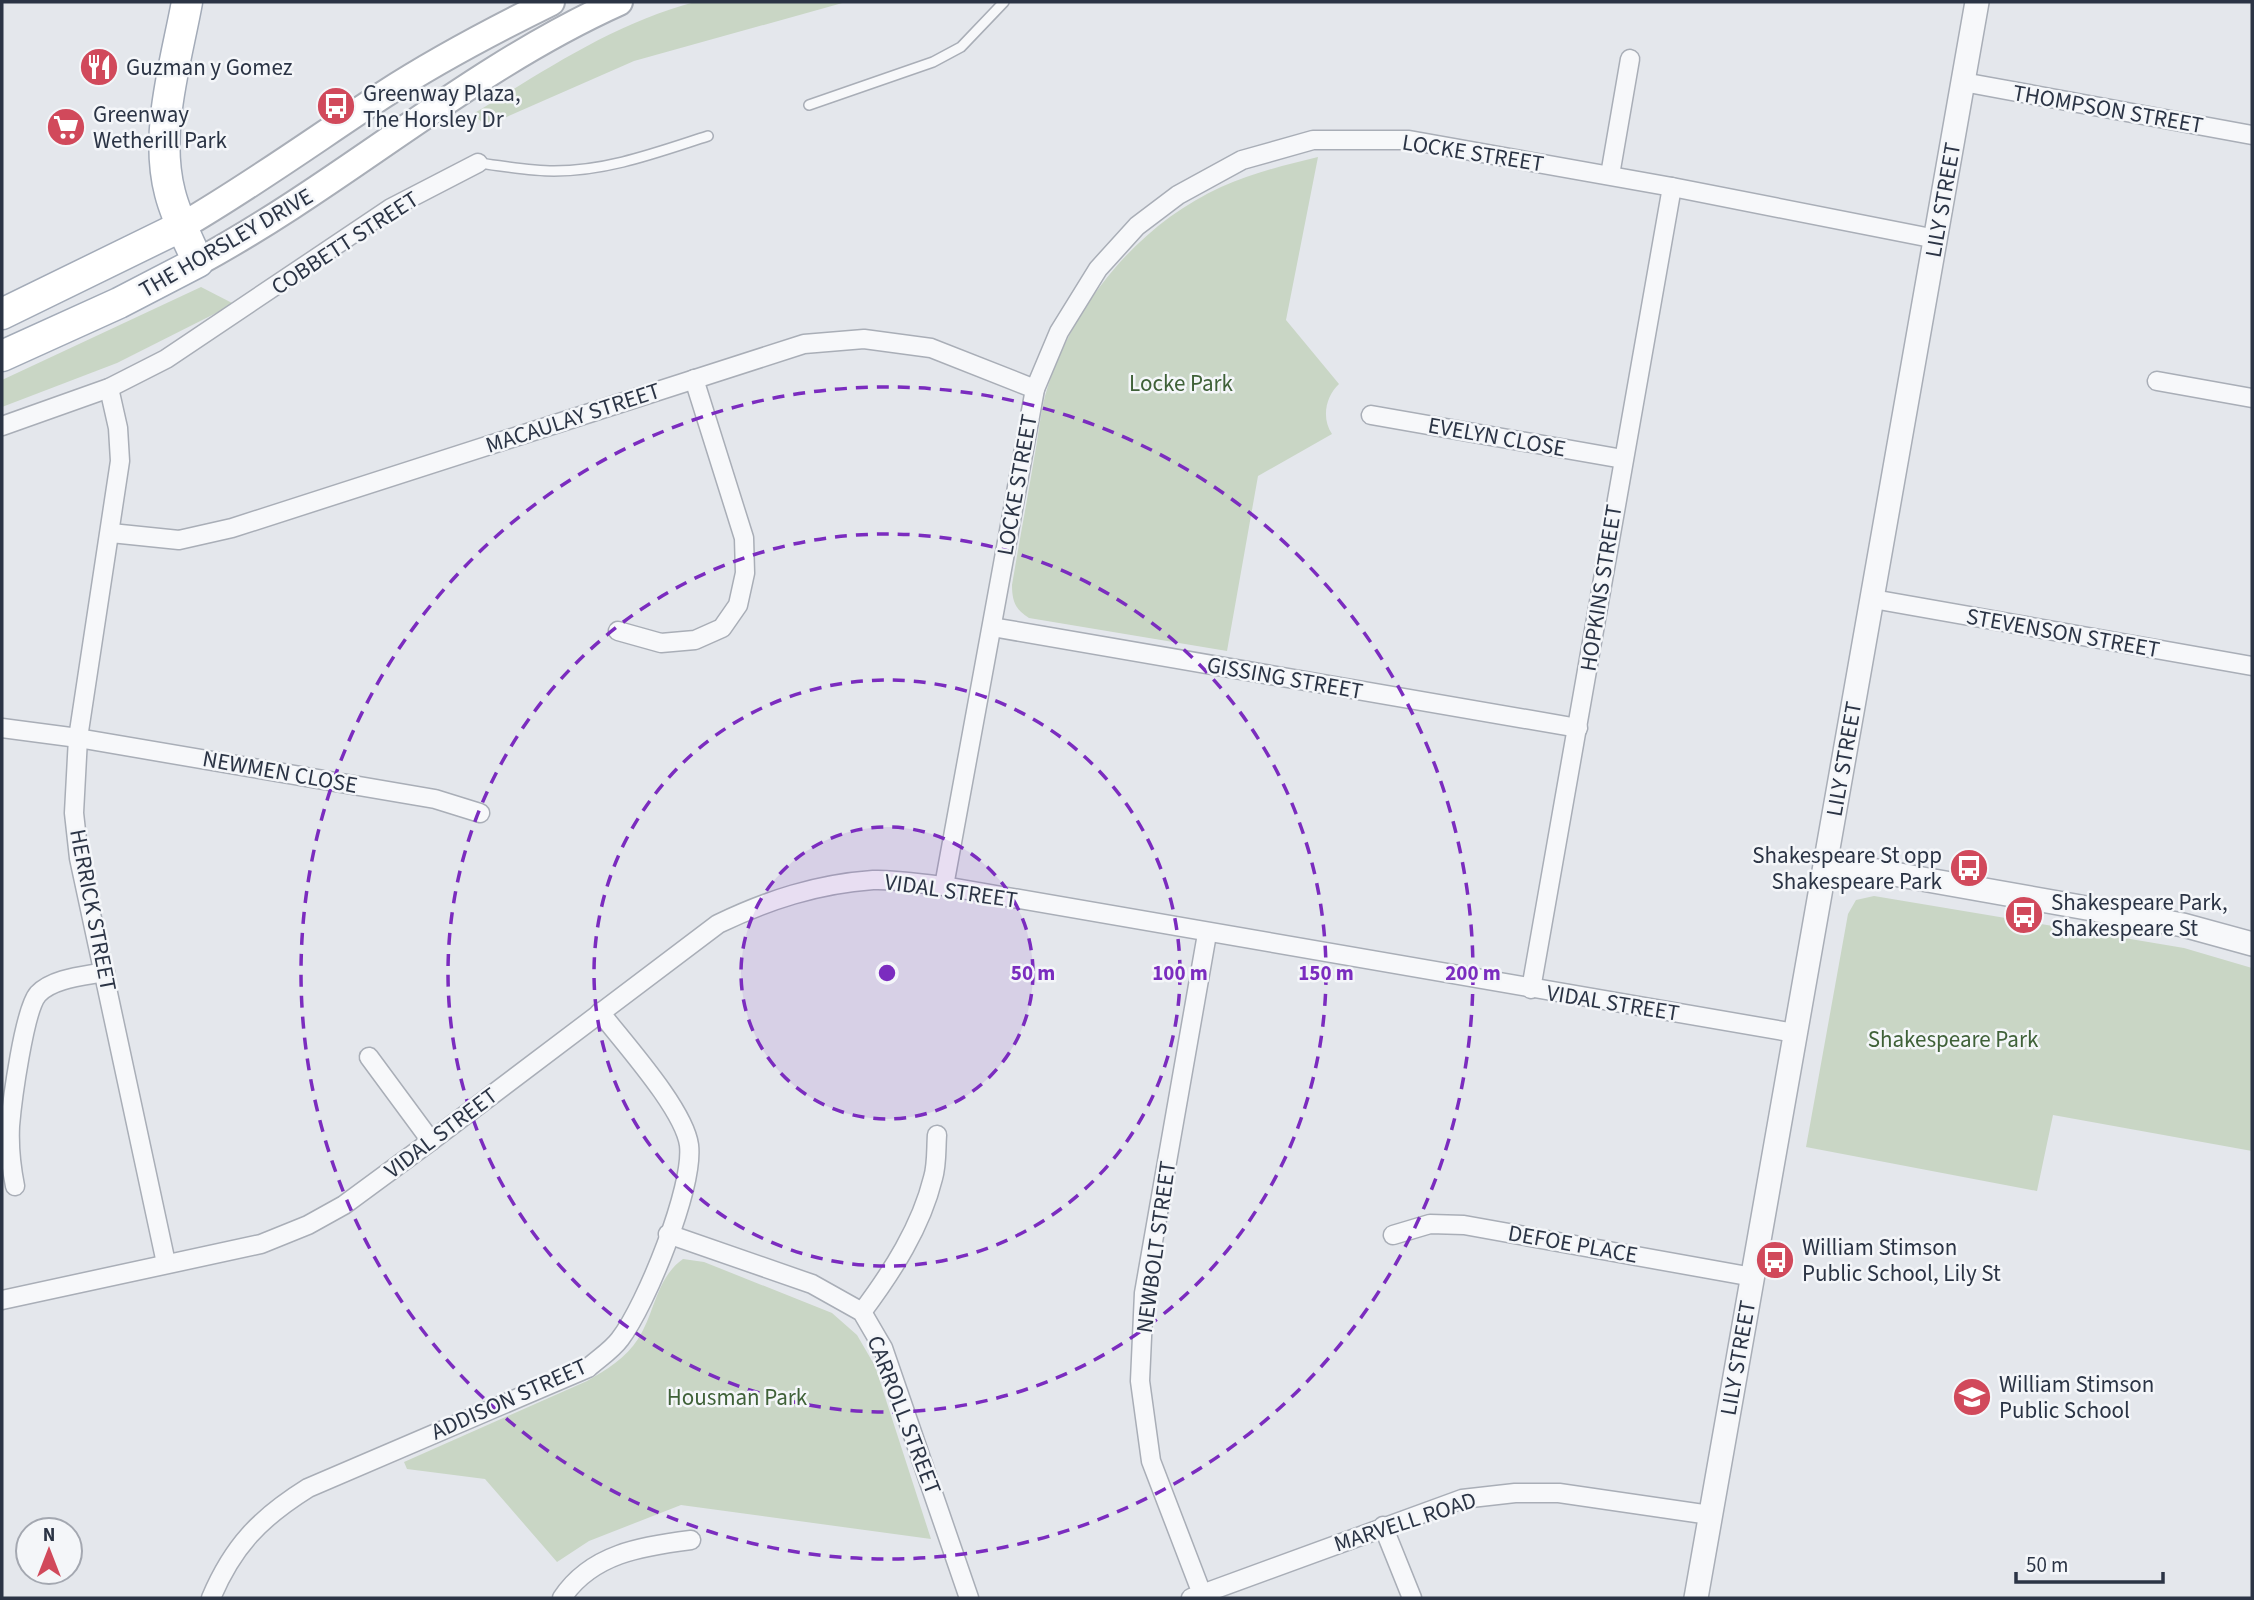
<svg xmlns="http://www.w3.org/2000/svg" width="2254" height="1600" font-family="'Source Sans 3',sans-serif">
  <rect width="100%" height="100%" fill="#e4e7ec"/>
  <g fill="#c9d6c5">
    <path d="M695 2H846L634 61 486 126 473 114C544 71 614 23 695 2Z"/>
    <path d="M1318 157 1286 320 1339 384C1326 396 1321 418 1332 434L1258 476 1227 651 1029 618C1015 610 1012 600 1012 585 1019 543 1027 501 1034 459 1038 439 1040 416 1045 396 1071 307 1136 226 1221 187 1252 173 1285 165 1318 157Z"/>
    <path d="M201 287 234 304 117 363 2 407V380Z"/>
    <path d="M1874 896 2184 948 2252 968V1151L2053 1115 2037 1191 1806 1147 1848 914 1856 900Z"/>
    <path d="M683 1259 704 1262 832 1313 857 1335 875 1366 931 1539 681 1505 589 1541 557 1562 485 1479 407 1469 404 1462 587 1381C606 1370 626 1358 638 1339 655 1313 656 1278 683 1259Z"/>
  </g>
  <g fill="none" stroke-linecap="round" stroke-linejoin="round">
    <g stroke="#a9aeb7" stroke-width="12">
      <g id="service">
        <path d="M809 105 933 62 961 47 1004 2"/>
        <path d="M478 163C503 166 529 171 554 171 608 171 658 152 708 136"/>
      </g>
    </g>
    <g stroke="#a9aeb7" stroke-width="21">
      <g id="minor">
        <path d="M1963 82 2252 135"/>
        <path d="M1610 175 1630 59"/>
        <path d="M2157 381 2252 398"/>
        <path d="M109 388 118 428 120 461 78 738 74 813 79 858 166 1263"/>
        <path d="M1371 415 1623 459"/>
        <path d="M2 426 109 388 166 359 391 208 478 163"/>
        <path d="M111 533 179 540 232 528 804 344 864 339 931 348 1035 389"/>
        <path d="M1873 599 2252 666"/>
        <path d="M992 627 1578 728"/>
        <path d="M618 631 661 643 695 640 722 628 738 605 745 573 744 538 694 379"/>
        <path d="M2 728 78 738 435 799 480 813"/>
        <path d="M944 886 1035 389 1059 332 1098 269 1137 226 1178 195 1242 160 1313 140H1409L1672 187 1936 239"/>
        <path d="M1531 989 1672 187"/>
        <path d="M369 1057 431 1141"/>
        <path d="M15 1186C11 1166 9 1147 10 1126 12 1102 24 1010 38 994 53 978 85 976 105 972"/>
        <path d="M668 1234 812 1284 862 1312 883 1348 969 1598"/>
        <path d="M1393 1235 1430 1224 1464 1225 1753 1277"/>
        <path d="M2 1300 261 1244 308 1225 344 1205 431 1141 718 924C768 900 817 884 873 880 896 879 921 884 944 886L1795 1033"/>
        <path d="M862 1312C892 1272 921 1227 933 1178 937 1165 936 1149 937 1135"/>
        <path d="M1383 1526 1412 1598"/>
        <path d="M1202 1594 1151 1461 1140 1381 1144 1293 1207 934"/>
        <path d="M211 1598C233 1546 260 1518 308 1488L588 1368C598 1359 612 1350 620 1339 646 1305 694 1187 689 1145 684 1109 624 1043 600 1012"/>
        <path d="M562 1598C591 1554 642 1546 691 1540"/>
        <path d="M1191 1598 1462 1499 1515 1493H1559L1710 1515"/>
      </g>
    </g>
    <g stroke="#a9aeb7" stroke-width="26">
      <g id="tertiary">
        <path d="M1826 862 2183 925 2252 944"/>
        <path d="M1696 1598 1977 2"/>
      </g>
    </g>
    <g stroke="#a9aeb7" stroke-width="30">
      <g id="secondary">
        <path d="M182 226C251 186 316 139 383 95 437 60 494 30 551 2"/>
        <path d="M198 262C344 183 468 70 619 2"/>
      </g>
    </g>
    <g stroke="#a3abb8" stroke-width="33">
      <g id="primary">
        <path d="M2 314 182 226"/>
        <path d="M2 356 119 303 198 262C188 240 176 217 170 193 154 132 176 62 187 2"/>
      </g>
    </g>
    <use href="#service" stroke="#f7f8fa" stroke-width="9"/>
    <use href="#minor" stroke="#f7f8fa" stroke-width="18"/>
    <use href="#tertiary" stroke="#f7f8fa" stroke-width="23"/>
    <use href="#secondary" stroke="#fff" stroke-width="26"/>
    <use href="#primary" stroke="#fff" stroke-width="30"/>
  </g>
  <circle cx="887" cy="973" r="146" fill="#7b2cbf" fill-opacity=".12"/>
  <g fill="none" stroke="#7b2cbf" stroke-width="3.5" stroke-dasharray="12 9">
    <circle cx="887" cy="973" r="146"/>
    <circle cx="887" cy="973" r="293"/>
    <circle cx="887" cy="973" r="439"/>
    <circle cx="887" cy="973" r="586"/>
  </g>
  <defs>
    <g id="restaurant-disc" transform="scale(2.0125)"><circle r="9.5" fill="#d1495b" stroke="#f4f6f9"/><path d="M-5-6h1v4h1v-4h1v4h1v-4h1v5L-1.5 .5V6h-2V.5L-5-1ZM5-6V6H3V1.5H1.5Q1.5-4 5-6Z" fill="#fff"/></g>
    <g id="bus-disc" transform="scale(2.0125)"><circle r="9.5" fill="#d1495b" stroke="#f4f6f9"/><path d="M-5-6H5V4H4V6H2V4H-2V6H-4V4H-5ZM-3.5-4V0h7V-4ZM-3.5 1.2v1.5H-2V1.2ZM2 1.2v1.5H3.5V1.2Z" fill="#fff"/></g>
    <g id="supermarket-disc" transform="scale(2.0125)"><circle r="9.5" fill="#d1495b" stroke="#f4f6f9"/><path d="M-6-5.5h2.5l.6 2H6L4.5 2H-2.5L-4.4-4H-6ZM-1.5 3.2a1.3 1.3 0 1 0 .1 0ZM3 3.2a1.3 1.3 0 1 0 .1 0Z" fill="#fff"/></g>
    <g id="school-disc" transform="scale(2.0125)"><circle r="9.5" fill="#d1495b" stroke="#f4f6f9"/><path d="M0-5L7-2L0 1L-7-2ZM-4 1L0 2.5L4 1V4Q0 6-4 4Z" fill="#fff"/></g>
  </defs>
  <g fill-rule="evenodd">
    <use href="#restaurant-disc" x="99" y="67"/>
    <use href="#bus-disc" x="336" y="106"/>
    <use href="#supermarket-disc" x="66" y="127"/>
    <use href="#bus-disc" x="1969" y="868"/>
    <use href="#bus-disc" x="2024" y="915"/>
    <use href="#bus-disc" x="1775" y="1260"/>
    <use href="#school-disc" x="1972" y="1397"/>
  </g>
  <g text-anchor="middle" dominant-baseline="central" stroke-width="5" stroke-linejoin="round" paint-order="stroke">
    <g font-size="23" fill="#2b3445" stroke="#f4f6f9" text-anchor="start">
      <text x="126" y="67">Guzman y Gomez</text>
      <text x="363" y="93">Greenway Plaza,<tspan x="363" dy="26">The Horsley Dr</tspan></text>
      <text x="93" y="114">Greenway<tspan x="93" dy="26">Wetherill Park</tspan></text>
      <text x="1942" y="855" text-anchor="end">Shakespeare St opp<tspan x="1942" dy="26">Shakespeare Park</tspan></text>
      <text x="2051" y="902">Shakespeare Park,<tspan x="2051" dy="26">Shakespeare St</tspan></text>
      <text x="1802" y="1247">William Stimson<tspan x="1802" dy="26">Public School, Lily St</tspan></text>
      <text x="1999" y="1384">William Stimson<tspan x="1999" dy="26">Public School</tspan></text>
    </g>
    <g font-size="23" fill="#2b3445" stroke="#f4f6f9">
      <text transform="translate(2108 109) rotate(10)">THOMPSON STREET</text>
      <text transform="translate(1473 153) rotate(9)">LOCKE STREET</text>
      <text transform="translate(1943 200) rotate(-80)">LILY STREET</text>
      <text transform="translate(226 243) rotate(-30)">THE HORSLEY DRIVE</text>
      <text transform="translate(345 243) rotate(-33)">COBBETT STREET</text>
      <text transform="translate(573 418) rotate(-18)">MACAULAY STREET</text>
      <text transform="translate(1497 437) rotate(10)">EVELYN CLOSE</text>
      <text transform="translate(1017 485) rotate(-80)">LOCKE STREET</text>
      <text transform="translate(1601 588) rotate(-81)">HOPKINS STREET</text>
      <text transform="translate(2063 633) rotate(10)">STEVENSON STREET</text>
      <text transform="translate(1285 678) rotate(10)">GISSING STREET</text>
      <text transform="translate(1844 759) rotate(-80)">LILY STREET</text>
      <text transform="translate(280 772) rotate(10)">NEWMEN CLOSE</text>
      <text transform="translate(951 891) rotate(8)">VIDAL STREET</text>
      <text transform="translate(93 910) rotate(79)">HERRICK STREET</text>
      <text transform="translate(1613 1003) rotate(9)">VIDAL STREET</text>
      <text transform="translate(441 1133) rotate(-37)">VIDAL STREET</text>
      <text transform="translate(1573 1244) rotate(10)">DEFOE PLACE</text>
      <text transform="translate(1156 1247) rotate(-82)">NEWBOLT STREET</text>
      <text transform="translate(1738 1358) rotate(-80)">LILY STREET</text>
      <text transform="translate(509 1399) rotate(-24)">ADDISON STREET</text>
      <text transform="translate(904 1415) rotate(69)">CARROLL STREET</text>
      <text transform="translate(1405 1522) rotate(-18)">MARVELL ROAD</text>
    </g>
    <g font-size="23" fill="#3f6138" stroke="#f4f6f9">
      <text x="1181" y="383">Locke Park</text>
      <text x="1953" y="1039">Shakespeare Park</text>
      <text x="737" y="1397">Housman Park</text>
    </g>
  </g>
  <circle cx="887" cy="973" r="10" fill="#7b2cbf" stroke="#f4f6f9" stroke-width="3.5"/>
  <g font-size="21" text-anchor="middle" font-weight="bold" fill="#7b2cbf" stroke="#f4f6f9" stroke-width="5" stroke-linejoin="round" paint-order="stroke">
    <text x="1033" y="980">50 m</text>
    <text x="1180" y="980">100 m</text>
    <text x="1326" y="980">150 m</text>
    <text x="1473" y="980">200 m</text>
  </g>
  <rect width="2254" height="1600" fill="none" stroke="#2b3445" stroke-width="7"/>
  <g transform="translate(49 1551)"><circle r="33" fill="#f4f6f9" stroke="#a4a8b1" stroke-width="2"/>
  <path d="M0-5L12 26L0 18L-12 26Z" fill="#d1495b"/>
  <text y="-10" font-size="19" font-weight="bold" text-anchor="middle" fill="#2b3445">N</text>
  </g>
  <path d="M2016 1572v10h147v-10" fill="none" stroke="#2b3445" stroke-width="3.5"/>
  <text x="2026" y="1572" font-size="21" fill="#2b3445" stroke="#f4f6f9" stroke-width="5" paint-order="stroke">50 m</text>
</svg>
